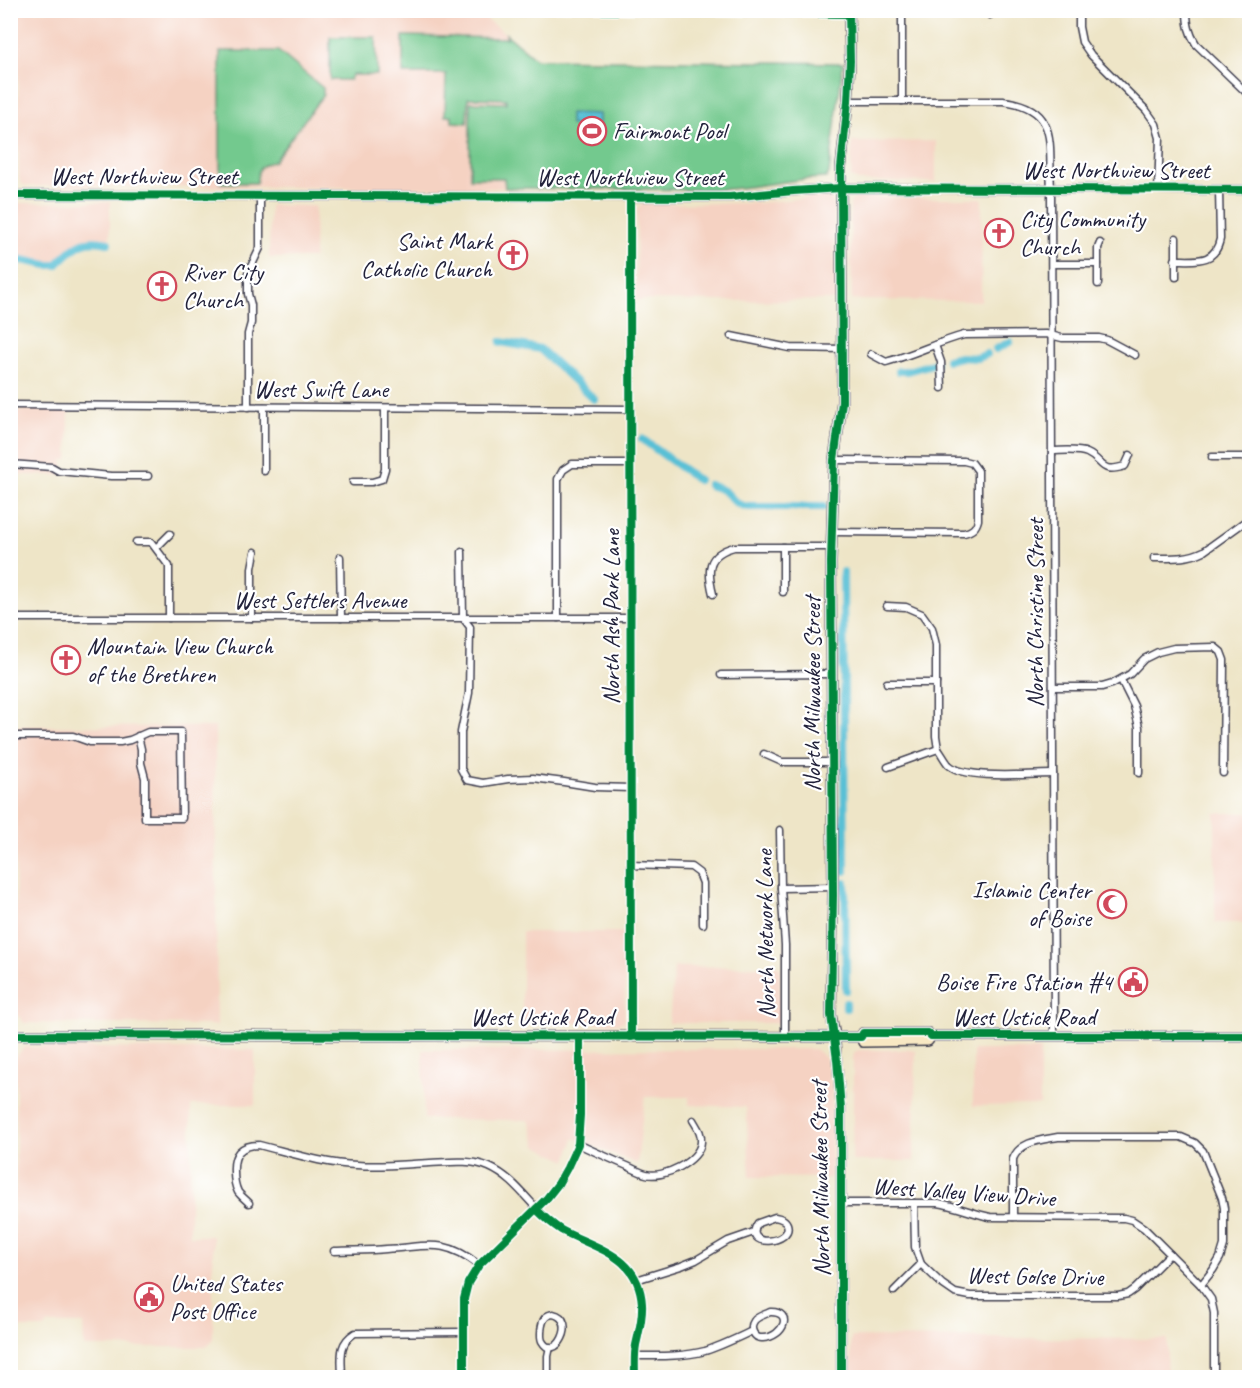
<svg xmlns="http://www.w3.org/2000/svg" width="1260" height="1388" font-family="Caveat,sans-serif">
  <rect width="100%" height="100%" fill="#fff"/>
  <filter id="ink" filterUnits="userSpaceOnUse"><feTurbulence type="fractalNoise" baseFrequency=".0167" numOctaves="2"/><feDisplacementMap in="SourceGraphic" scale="12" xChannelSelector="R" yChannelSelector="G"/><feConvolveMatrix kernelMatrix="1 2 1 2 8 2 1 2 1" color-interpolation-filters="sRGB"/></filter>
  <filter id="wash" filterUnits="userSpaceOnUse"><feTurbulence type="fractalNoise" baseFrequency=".008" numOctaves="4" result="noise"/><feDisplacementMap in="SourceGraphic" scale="24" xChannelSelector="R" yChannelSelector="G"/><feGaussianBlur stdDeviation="1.35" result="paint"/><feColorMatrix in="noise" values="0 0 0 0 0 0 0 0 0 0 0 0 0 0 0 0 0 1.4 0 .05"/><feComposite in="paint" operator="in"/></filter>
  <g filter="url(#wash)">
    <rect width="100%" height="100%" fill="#eee5c7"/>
    <g fill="#f5d2c2">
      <path d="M14 11H475L506 34 505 188 26 186 21 183 19 178 18 69Z"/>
      <path d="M936 141V182L858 181 851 177 852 142Z"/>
      <path d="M824 196 829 198 833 203 836 300 723 301 636 300 637 208 642 204 759 203Z"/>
      <path d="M857 198H982L981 301 852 300 850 204 853 200Z"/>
      <path d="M110 202V241L100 238 89 239 75 245 53 264 19 256 17 203Z"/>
      <path d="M270 205 315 206 314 258H269Z"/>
      <path d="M43 409H69L68 460H63V475H14V411Z"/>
      <path d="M15 726 215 727 217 1025 24 1023 20 1017 16 1015Z"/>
      <rect x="1215" y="813" width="34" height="110"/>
      <path d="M522 932H624L625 1019 623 1022 619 1023 522 1024Z"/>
      <path d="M780 966V1023H669L674 967Z"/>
      <path d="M26 1047 255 1050V1105H191L190 1236H213V1340L206 1347H84L83 1324H49L44 1328H15L14 1205 16 1184V1057L17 1054 19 1053 24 1048Z"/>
      <path d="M815 1049 826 1058 832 1090 831 1178 750 1177 746 1107 689 1105V1097H645L637 1164 574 1138 567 1161 537 1146 529 1120 424 1119 423 1050Z"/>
      <path d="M858 1050H916L914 1161H852L853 1117V1054Z"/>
      <path d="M973 1050H1040V1105L973 1106Z"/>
      <path d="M851 1337 1167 1339V1377H851Z"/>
    </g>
    <g fill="#73c98e" stroke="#4a7664" stroke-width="1.5">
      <path d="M506 34 536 59 843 63 829 173 826 178 806 179 740 188 715 190 505 188 504 178H470V102L506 103V99L468 98 467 123 452 122V116H445L446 74H403V36L507 38Z"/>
      <path d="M330 37H376L377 75H352L350 80H330Z"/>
      <path d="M220 51H278L323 88V95L274 161C260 166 257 167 257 183H220Z"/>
    </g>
    <path fill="#58c0d5" stroke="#3d7188" stroke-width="1.5" d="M570 113 599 114V138H586V125H570Z"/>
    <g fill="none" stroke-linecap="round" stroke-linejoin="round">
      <g stroke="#58c0d5" stroke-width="8">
        <path d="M22 260 47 265H56C75 247 81 237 108 243"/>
        <path d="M501 342 540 349 594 399"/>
        <path d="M996 349 1010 342"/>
        <path d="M948 360 960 357 978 358 987 354"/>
        <path d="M899 371H907L936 363"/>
        <path d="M642 439 698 480"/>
        <path d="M709 485C714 487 720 488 724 491 736 499 729 503 749 507H823"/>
        <path d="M843 572 845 871"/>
        <path d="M845 883 846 990"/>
        <path d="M846 1003V1008"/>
      </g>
    </g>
  </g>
  <g filter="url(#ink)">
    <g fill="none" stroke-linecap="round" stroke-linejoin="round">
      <g stroke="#413f50" stroke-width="9">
        <g id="minor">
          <path d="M555 10 849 14"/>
          <path d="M902 10V101"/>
          <path d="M1079 10V27L1082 42 1091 55 1146 110 1156 124 1160 138 1158 190"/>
          <path d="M1187 10C1187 24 1189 33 1196 44L1250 96"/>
          <path d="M990 15 993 10"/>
          <path d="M848 101H1003C1061 108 1048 146 1051 189L1054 1036"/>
          <path d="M630 197 631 1037"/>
          <path d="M1176 238V277"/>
          <path d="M1175 260C1196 260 1215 264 1220 239L1219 190"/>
          <path d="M1052 264H1098"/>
          <path d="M1098 284V248L1100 243"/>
          <path d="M731 336 790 348 843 349"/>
          <path d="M935 345 941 362 942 388"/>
          <path d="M871 354 886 362C913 355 938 342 964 335L1046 334 1062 338H1099L1107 340 1135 355"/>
          <path d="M10 405 631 409"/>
          <path d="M248 407V334L251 323V305L248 294V273L260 248V196"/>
          <path d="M264 407V471"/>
          <path d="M1052 451C1062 451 1078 449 1087 453 1105 461 1098 474 1125 466L1130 455"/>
          <path d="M1212 457H1250"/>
          <path d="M10 464 52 467 59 471 111 476H148"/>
          <path d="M353 482H372L382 479 385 469V408"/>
          <path d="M832 532 964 533C972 531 976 528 978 520V471L972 463 964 461 834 460"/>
          <path d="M136 542H151L169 566V618"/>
          <path d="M783 547V592"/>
          <path d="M156 548 170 534"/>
          <path d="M462 552 463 618 470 627 469 693 461 732V769L467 780 483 783 508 779 533 778 564 782 595 787 630 788"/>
          <path d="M340 557 341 618"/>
          <path d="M1154 558C1172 558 1188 559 1204 551L1250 518"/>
          <path d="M713 594C707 570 707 554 734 547H832"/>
          <path d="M887 606 906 607 922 614 932 628 936 645V736L938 749"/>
          <path d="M10 618H630"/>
          <path d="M252 618V568L255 552"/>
          <path d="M558 618V479L563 470 572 464H631"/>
          <path d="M721 675 831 674"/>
          <path d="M1121 680 1134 706 1139 727V773"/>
          <path d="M887 683H936"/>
          <path d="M1053 687H1102L1112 684 1130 674 1144 659 1158 652 1174 648 1215 647 1221 652 1224 660 1223 773"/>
          <path d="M10 736H73L90 742H120L130 740 148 732H181L182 818H145V778L141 763V749L138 736"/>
          <path d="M764 754 782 762H832"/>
          <path d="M888 767 938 749C942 754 945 761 949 765 965 780 1030 774 1053 774"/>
          <path d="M780 830 781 888 785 945V1037"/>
          <path d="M630 865 691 867 699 873 703 883V924"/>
          <path d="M781 888 833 887"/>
          <path d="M578 1144C593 1151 609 1158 625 1165 632 1168 639 1172 646 1174 663 1179 700 1161 701 1142 702 1133 697 1127 693 1120"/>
          <path d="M249 1203C245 1199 241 1196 238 1192 235 1186 234 1179 234 1172 233 1154 240 1145 259 1145 291 1153 324 1164 357 1165 382 1167 406 1164 430 1163 450 1162 470 1159 489 1167 521 1181 535 1216 565 1232 595 1247 631 1255 640 1292 645 1311 639 1327 636 1346 634 1356 635 1367 635 1378"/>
          <path d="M841 1203H938C956 1206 972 1213 990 1217L1124 1218 1132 1220 1144 1228 1201 1285"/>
          <path d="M914 1203 915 1247 921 1264 942 1284 955 1293 970 1296H1118L1128 1294 1135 1289 1170 1254"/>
          <path d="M775 1217C780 1218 785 1219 787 1224 794 1244 741 1249 758 1223Z"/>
          <path d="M1013 1217V1159C1020 1141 1042 1140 1058 1137H1181L1195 1143 1203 1151 1222 1198 1224 1208V1245L1220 1258 1213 1270 1201 1285 1211 1299 1214 1313V1378"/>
          <path d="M334 1251C351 1250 368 1251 386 1249 427 1247 443 1237 479 1265"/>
          <path d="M636 1280 681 1266 696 1260 728 1241 754 1232"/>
          <path d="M894 1291 921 1264"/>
          <path d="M770 1312C794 1311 784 1337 763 1338 754 1339 749 1328 754 1321 757 1316 765 1315 770 1312Z"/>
          <path d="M553 1314C579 1319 555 1364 542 1341 540 1336 541 1323 545 1318 547 1315 549 1315 553 1314Z"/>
          <path d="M635 1356C658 1356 682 1357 705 1351 721 1346 737 1338 752 1331"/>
          <path d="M342 1378C342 1359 337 1344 355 1333L464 1332"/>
          <path d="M464 1378V1299L468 1283 479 1265 547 1198 558 1184 567 1168 578 1144 580 1115V1037"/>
          <path d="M548 1378V1356L550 1347"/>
        </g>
      </g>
      <g stroke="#413f50" stroke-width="11">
        <g id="tertiary">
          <path d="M10 195 730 197 793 191 841 188 1250 190"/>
          <path d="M835 1037 841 1109V1378"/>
        </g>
      </g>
      <g stroke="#413f50" stroke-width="12">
        <g id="secondary">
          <path d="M10 1035 835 1037H861L863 1033H928L931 1036H1250"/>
          <path d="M835 1037 831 1015 833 896 831 562 834 460 842 402V387L841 168 848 101 850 61 849 10"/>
          <path d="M861 1037 863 1042 928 1041 931 1036"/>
        </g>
      </g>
      <use href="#minor" stroke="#fff" stroke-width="6"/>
      <use href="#tertiary" stroke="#fff" stroke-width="8"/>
      <use href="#secondary" stroke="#f8e8c3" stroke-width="9"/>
      <g stroke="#fff" stroke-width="11">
        <g id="cycleway">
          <path d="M555 10 849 14"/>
          <path d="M10 195 730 197 793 191 841 188 1250 190"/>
          <path d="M630 197 631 1037"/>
          <path d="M10 1035 835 1037H861L863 1033H928L931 1036H1250"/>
          <path d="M536 1209C544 1217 552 1224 561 1230 596 1249 639 1255 642 1304 643 1318 639 1331 636 1345 634 1356 635 1367 635 1378"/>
          <path d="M464 1378V1299L468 1283 479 1265 547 1198 558 1184 567 1168 578 1144 580 1115V1037"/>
          <path d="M841 1378V1109L837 1060 831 1015 833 896 831 562 834 460 842 402V387L841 168 848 101 850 61 849 10"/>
        </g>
      </g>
      <use href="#cycleway" stroke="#00873e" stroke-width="8"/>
    </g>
  </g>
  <defs>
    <g id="stadium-ring" transform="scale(1.5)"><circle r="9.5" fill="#fff" stroke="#d1495b" stroke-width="1.5"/><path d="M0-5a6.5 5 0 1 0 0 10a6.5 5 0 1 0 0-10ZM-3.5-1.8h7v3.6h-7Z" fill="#d1495b"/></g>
    <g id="church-ring" transform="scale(1.5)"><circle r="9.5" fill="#fff" stroke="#d1495b" stroke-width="1.5"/><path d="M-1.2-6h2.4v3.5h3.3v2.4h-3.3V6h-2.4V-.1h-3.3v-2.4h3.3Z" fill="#d1495b"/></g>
    <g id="mosque-ring" transform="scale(1.5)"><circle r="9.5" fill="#fff" stroke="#d1495b" stroke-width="1.5"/><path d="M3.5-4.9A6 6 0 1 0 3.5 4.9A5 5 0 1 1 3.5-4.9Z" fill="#d1495b"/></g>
    <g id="civic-ring" transform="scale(1.5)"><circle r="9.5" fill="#fff" stroke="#d1495b" stroke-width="1.5"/><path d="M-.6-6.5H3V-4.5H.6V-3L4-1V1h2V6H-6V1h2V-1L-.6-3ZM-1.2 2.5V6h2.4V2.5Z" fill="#d1495b"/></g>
  </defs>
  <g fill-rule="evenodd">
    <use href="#stadium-ring" x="592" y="131"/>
    <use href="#church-ring" x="999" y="233"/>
    <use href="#church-ring" x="513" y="255"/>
    <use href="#church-ring" x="162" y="286"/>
    <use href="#church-ring" x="66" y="660"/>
    <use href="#mosque-ring" x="1112" y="904"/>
    <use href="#civic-ring" x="1133" y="982"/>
    <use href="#civic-ring" x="149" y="1297"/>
  </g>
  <g text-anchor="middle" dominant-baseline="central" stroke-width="4.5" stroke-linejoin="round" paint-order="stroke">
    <g font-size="24" fill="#22223b" stroke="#fff" text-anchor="start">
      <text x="613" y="131">Fairmont Pool</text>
      <text x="1020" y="219">City Community<tspan x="1020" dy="28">Church</tspan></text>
      <text x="492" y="241" text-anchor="end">Saint Mark<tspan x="492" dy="28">Catholic Church</tspan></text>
      <text x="183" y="272">River City<tspan x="183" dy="28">Church</tspan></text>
      <text x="87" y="646">Mountain View Church<tspan x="87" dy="28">of the Brethren</tspan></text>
      <text x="1091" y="890" text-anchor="end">Islamic Center<tspan x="1091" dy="28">of Boise</tspan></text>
      <text x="1112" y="982" text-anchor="end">Boise Fire Station #4</text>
      <text x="170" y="1283">United States<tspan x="170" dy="28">Post Office</tspan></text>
    </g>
    <g font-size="24" fill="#22223b" stroke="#fff">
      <text x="1116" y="170">West Northview Street</text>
      <text x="144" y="176">West Northview Street</text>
      <text x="630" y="177">West Northview Street</text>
      <text x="321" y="389">West Swift Lane</text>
      <text x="320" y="600">West Settlers Avenue</text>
      <text transform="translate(1035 613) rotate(-90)">North Christine Street</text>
      <text transform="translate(611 617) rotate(-90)">North Ash Park Lane</text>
      <text transform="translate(812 694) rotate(-90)">North Milwaukee Street</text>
      <text transform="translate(765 934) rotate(-91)">North Network Lane</text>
      <text x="542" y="1017">West Ustick Road</text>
      <text x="1024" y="1017">West Ustick Road</text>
      <text transform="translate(820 1179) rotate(-91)">North Milwaukee Street</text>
      <text transform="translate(964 1192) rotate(4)">West Valley View Drive</text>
      <text transform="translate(1035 1276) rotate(1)">West Golse Drive</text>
    </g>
  </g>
  <rect width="1260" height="1388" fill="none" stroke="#fff" stroke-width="36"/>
</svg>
